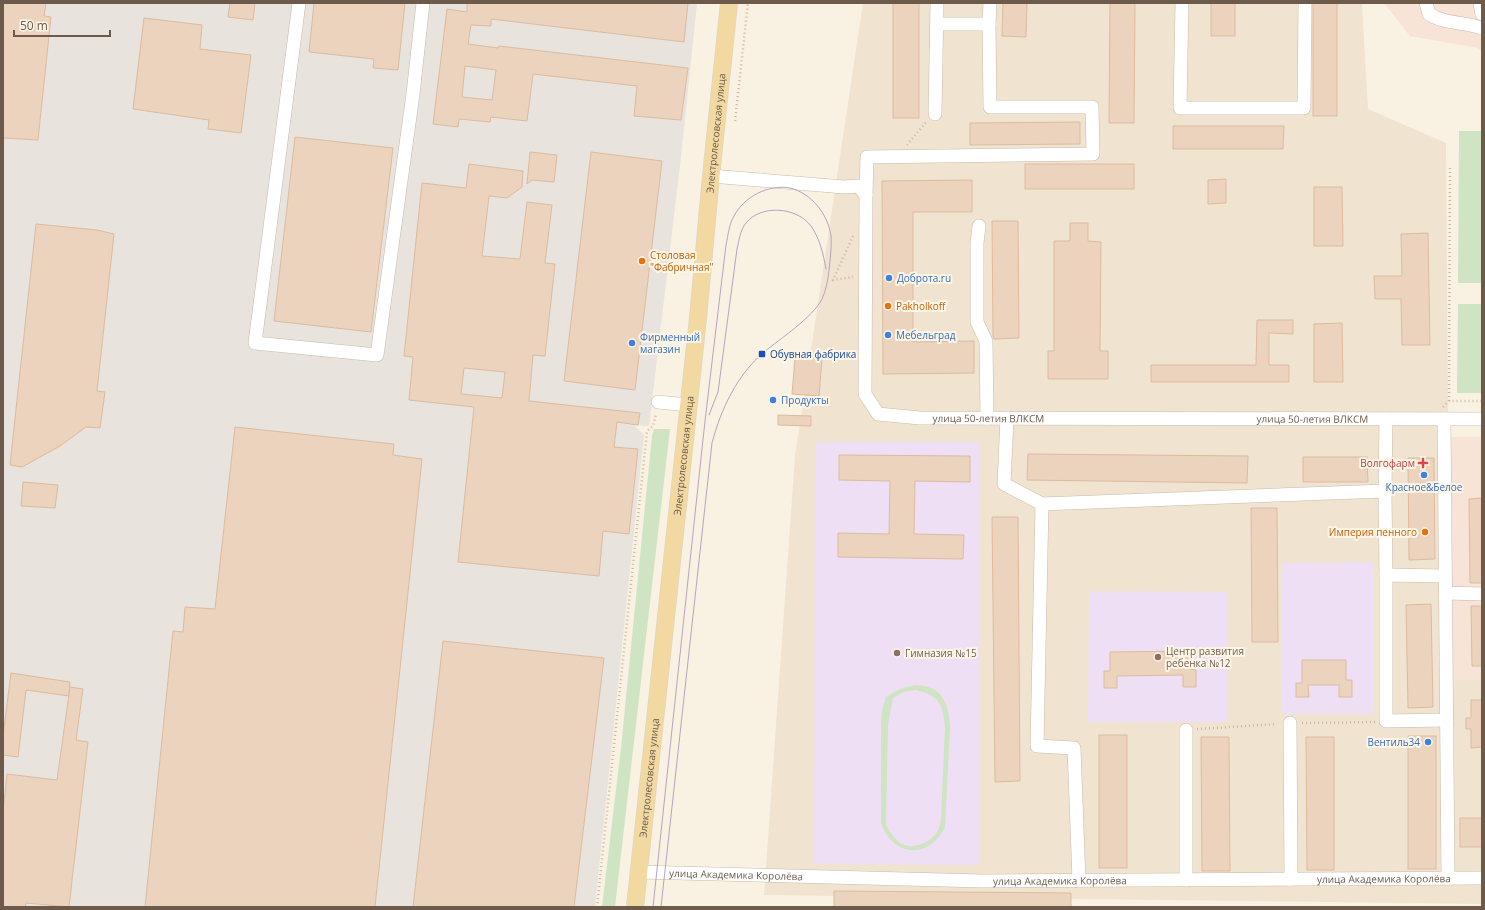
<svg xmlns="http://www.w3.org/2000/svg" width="1485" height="910" font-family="'Open Sans',sans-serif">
  <rect width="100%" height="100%" fill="#f9f2e2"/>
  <path fill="#f0e4d1" d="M863 3H1362L1368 109 1446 143 1450 679 1482 680V904L764 895 795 456Z"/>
  <g fill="#f8e3d7">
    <path d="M1384 3H1482V52L1478 48 1410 36Z"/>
    <path d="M1448 437H1482V680H1450Z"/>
  </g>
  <path fill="#e8e3dc" d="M3 3H697L681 157 649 426 634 425 644 435 595 907H3Z"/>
  <g fill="#eedff5">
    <path d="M815 442H980L979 865 814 864Z"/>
    <path d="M1374 562V714H1282L1281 563Z"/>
    <path d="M1089 591 1228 592 1227 722H1088Z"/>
  </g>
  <g fill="#cee4c2" fill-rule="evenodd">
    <path d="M1459 131H1482V283H1458Z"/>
    <path d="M1458 304H1482V393H1457Z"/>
    <path d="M654 429H670L615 907H602L621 748 652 436Z"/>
    <path d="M916 685C921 686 927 686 931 688 946 694 949 712 950 726L945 827C929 860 893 857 881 823V725L882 711 886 697 902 688ZM916 690C940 696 942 703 945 726 944 750 943 774 942 797 941 806 942 817 940 825 937 838 924 845 913 846 900 848 890 834 886 824L888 724 893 698 903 692Z"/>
  </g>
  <g fill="#ebd3bd" stroke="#dcbb9f" fill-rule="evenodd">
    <path d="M3 3H46L44 16 51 17 38 140 3 138Z"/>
    <path d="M230 3H255L253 20 228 17Z"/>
    <path d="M314 3H405L398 70 373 68 374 59 309 52Z"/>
    <path d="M467 3H688L684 42 491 19V26L471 25 468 44 498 48 499 46 688 68 681 120 634 116 637 86 533 74 527 121 491 117 490 122 459 119 458 127 433 124 447 9 467 12ZM465 66 496 70 492 100 462 97Z"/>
    <rect x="893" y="3" width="26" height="115"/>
    <path d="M1003 3H1027L1026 37 1002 36Z"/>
    <path d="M1110 3H1135L1134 123H1109Z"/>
    <rect x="1211" y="3" width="24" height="33"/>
    <rect x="1313" y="3" width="24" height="113"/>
    <path d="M144 18 202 25 200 49 251 55 241 133 208 129 209 120 133 109Z"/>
    <path d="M1080 122V144L970 145V123Z"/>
    <path d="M1173 126H1284L1283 149H1173Z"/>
    <path d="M295 137 393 148 371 332 274 321Z"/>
    <path d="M530 152 557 155 554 182 532 180 527 184Z"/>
    <path d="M591 152 662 161 635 390 564 381Z"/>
    <path d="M469 164 523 171 522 187 507 198 489 196 482 256 520 259 527 202 552 205 545 263 555 264 545 356 533 355 529 401 640 413 638 425 617 422 614 447 638 449 629 534 603 531 599 576 458 562 474 407 409 400 413 357 404 356 422 183 466 188ZM464 368 505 372 502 398 461 394Z"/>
    <rect x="1025" y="164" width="109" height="25"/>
    <path d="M1226 179V203L1208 204V180Z"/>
    <path d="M972 180V212H913V342L974 341V373L883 374 882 181Z"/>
    <path d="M1314 187H1342L1343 246H1314Z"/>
    <path d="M992 221H1018L1019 338 994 339 993 336Z"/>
    <path d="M1070 223H1088V241L1101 242 1100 351H1108V379H1048V351H1054V241H1070Z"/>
    <path d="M36 224 97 230 114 234 97 391 105 392 100 428 86 427 60 446 22 467 10 465Z"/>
    <path d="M1428 233 1430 345H1402L1401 299H1375L1374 276H1402L1401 234Z"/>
    <path d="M1257 320H1293V334L1269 333V365H1289V382H1151V365H1256Z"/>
    <path d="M1342 323 1343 382H1314V324Z"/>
    <path d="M795 357 822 359 819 396 792 394Z"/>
    <path d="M778 415 811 416V426L778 425Z"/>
    <path d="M235 427 394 444 393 455 422 459 375 907H145L173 631 183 632 185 607 215 609Z"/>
    <path d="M1028 454 1248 456 1247 483 1027 480Z"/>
    <path d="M839 455 970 456V482L915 481 914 534 964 535 963 559 838 557V533L889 534 890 481 839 480Z"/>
    <path d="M1303 457H1367L1368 482H1303Z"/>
    <path d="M1408 458H1434L1435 559 1409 560Z"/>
    <path d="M23 482 58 485 55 508 21 506Z"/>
    <path d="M1482 498V583H1470L1469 499Z"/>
    <path d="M1251 508H1277L1278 642H1252Z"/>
    <path d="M992 517H1018L1020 781 995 782Z"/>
    <path d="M1431 604 1433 707 1408 708 1406 605Z"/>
    <path d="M1471 606H1482V666H1472Z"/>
    <path d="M443 641 604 658 574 907H413Z"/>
    <path d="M1190 651V669L1196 670V687H1183V675L1117 676V688H1104V671H1110V652Z"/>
    <path d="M1302 660H1346V680H1352V697H1339V685H1308L1309 697H1296V683H1302Z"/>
    <path d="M11 673 70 682 69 696 26 690 18 757 3 755V736Z"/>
    <path d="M70 687 83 689 76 740 88 742 69 907 26 903 25 907H3V812L7 774 57 780Z"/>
    <path d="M1471 700H1482V747L1471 748V729H1466V718H1471Z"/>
    <rect x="1099" y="735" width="28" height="133"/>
    <rect x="1408" y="736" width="28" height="133"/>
    <path d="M1201 737H1229L1230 871H1202Z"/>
    <path d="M1306 737H1334V870H1307Z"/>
    <rect x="1460" y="818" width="22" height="29"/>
    <path d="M834 891 1071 893V907H834Z"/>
  </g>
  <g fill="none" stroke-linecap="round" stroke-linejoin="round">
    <g stroke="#c8baaa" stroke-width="14">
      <g id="minor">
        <path d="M299 3 255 343 377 355 413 94 423 3"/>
        <path d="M1182 3 1180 108H1304L1305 3"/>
        <path d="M1426 3 1429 14C1444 24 1465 22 1482 28"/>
        <path d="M1480 3 1482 14"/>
        <path d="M989 24 990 3"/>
        <path d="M935 114 937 3"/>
        <path id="s1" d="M711 176 844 187 858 186 866 195 865 394 878 414 920 418 1482 419"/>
        <path d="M866 195 867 157 1093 154 1092 107H990L989 24H937"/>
        <path d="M979 226 977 243V322L986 341 987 418"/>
        <path d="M658 402 688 405"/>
        <path d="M1007 418 1004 484 1042 504 1037 746 1074 748 1079 880"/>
        <path d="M1444 419 1448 878"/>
        <path d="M1385 491 1386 419"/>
        <path d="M1042 504 1385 491 1386 575"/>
        <path d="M1445 576 1386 575V721L1447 720"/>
        <path d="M1446 593 1482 594"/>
        <path d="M1290 723 1291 879"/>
        <path d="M1186 730V880"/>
        <path id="s2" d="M639 872 982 881 1482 878"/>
      </g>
    </g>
    <g stroke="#d9d4d0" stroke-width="18">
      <g id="major">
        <path id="s3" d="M635 907 698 318 711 176 729 3"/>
      </g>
    </g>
    <g stroke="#cfb6a0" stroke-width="2.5" stroke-dasharray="1 3" stroke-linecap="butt">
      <path d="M735 121 748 3"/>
      <path d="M907 145 927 121"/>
      <path d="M853 236 833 280 853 277"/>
      <path d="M1449 401 1450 168"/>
      <path d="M1443 407 1449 401H1482"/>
      <path d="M1302 723 1375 722"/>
      <path d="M1197 729 1277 724"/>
      <path d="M597 907 647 431 653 426 656 414"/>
    </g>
    <use href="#minor" stroke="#fff" stroke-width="13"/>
    <use href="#major" stroke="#f1d9a1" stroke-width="17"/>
    <g stroke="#b5a3c0" stroke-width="1">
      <path d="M709 415 718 392 737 249C739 241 740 230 746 223 761 204 797 207 811 226 820 239 823 253 826 269"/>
      <path d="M653 907 705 421 726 245C728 236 729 224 734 216 744 197 768 184 790 188 811 193 828 214 831 236 832 247 830 259 829 270 828 279 826 291 822 299 813 317 780 339 764 352 737 375 721 409 712 443L661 907"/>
    </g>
  </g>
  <g fill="#e8710a" stroke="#fcf6e7" stroke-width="1.5">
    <circle cx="642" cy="261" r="4"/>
    <circle cx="888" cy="306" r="4"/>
    <circle cx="1425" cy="532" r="4"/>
  </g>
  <g fill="#3f7fe0" stroke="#fcf6e7" stroke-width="1.5">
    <circle cx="889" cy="278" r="4"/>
    <circle cx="888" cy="335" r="4"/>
    <circle cx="632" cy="343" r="4"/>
    <circle cx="773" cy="400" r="4"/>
    <circle cx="1424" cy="475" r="4"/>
    <circle cx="1428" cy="742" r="4"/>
  </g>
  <rect fill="#1a4fb4" stroke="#fcf6e7" stroke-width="1.5" x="758" y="350" width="8" height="8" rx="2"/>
  <path fill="#e0444e" stroke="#fcf6e7" stroke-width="1.5" d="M1421 457h4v4h4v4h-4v4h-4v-4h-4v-4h4z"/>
  <g fill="#8d6e63" stroke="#fcf6e7" stroke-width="1.5">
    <circle cx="897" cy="653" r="4"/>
    <circle cx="1158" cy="657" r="4"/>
  </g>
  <g text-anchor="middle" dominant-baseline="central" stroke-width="4" stroke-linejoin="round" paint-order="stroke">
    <g font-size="10" fill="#6d5a4b" stroke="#fcf6e7">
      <text stroke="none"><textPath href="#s3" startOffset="778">Электролесовская улица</textPath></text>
      <text stroke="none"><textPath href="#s1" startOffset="493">улица 50-летия ВЛКСМ</textPath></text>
      <text stroke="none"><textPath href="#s1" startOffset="817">улица 50-летия ВЛКСМ</textPath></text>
      <text stroke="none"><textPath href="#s3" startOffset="454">Электролесовская улица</textPath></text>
      <text stroke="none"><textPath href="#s3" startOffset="130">Электролесовская улица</textPath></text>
      <text stroke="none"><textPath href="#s2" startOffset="97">улица Академика Королёва</textPath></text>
      <text stroke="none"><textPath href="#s2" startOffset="745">улица Академика Королёва</textPath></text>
      <text stroke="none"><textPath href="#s2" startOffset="421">улица Академика Королёва</textPath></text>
    </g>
    <g font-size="10" fill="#c56008" stroke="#fcf6e7" text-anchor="start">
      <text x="650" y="255">Столовая<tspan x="650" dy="12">"Фабричная"</tspan></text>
      <text x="896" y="306">Pakholkoff</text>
      <text x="1417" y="532" text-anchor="end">Империя пенного</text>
    </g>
    <g font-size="10" fill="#366cbe" stroke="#fcf6e7" text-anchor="start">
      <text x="897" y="278">Доброта.ru</text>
      <text x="896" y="335">Мебельград</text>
      <text x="640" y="337">Фирменный<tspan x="640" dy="12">магазин</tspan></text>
      <text x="781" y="400">Продукты</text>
      <text x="1424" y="487" text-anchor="middle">Красное&amp;Белое</text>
      <text x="1420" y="742" text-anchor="end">Вентиль34</text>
    </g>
    <g font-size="10" fill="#164399" stroke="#fcf6e7" text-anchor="start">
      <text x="770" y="354">Обувная фабрика</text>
    </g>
    <g font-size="10" fill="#be3a42" stroke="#fcf6e7" text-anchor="end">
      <text x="1415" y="463">Волгофарм</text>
    </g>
    <g font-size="10" fill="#785e54" stroke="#fcf6e7" text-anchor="start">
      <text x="1166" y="651">Центр развития<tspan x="1166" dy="12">ребенка №12</tspan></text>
      <text x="905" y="653">Гимназия №15</text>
    </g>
  </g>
  <rect width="1485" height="910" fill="none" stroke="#6d5a4b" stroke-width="8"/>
  <path d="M14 30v6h96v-6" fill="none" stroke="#6d5a4b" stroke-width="2"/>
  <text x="20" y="30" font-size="12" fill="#6d5a4b" stroke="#fcf6e7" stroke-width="3" paint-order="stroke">50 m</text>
</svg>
